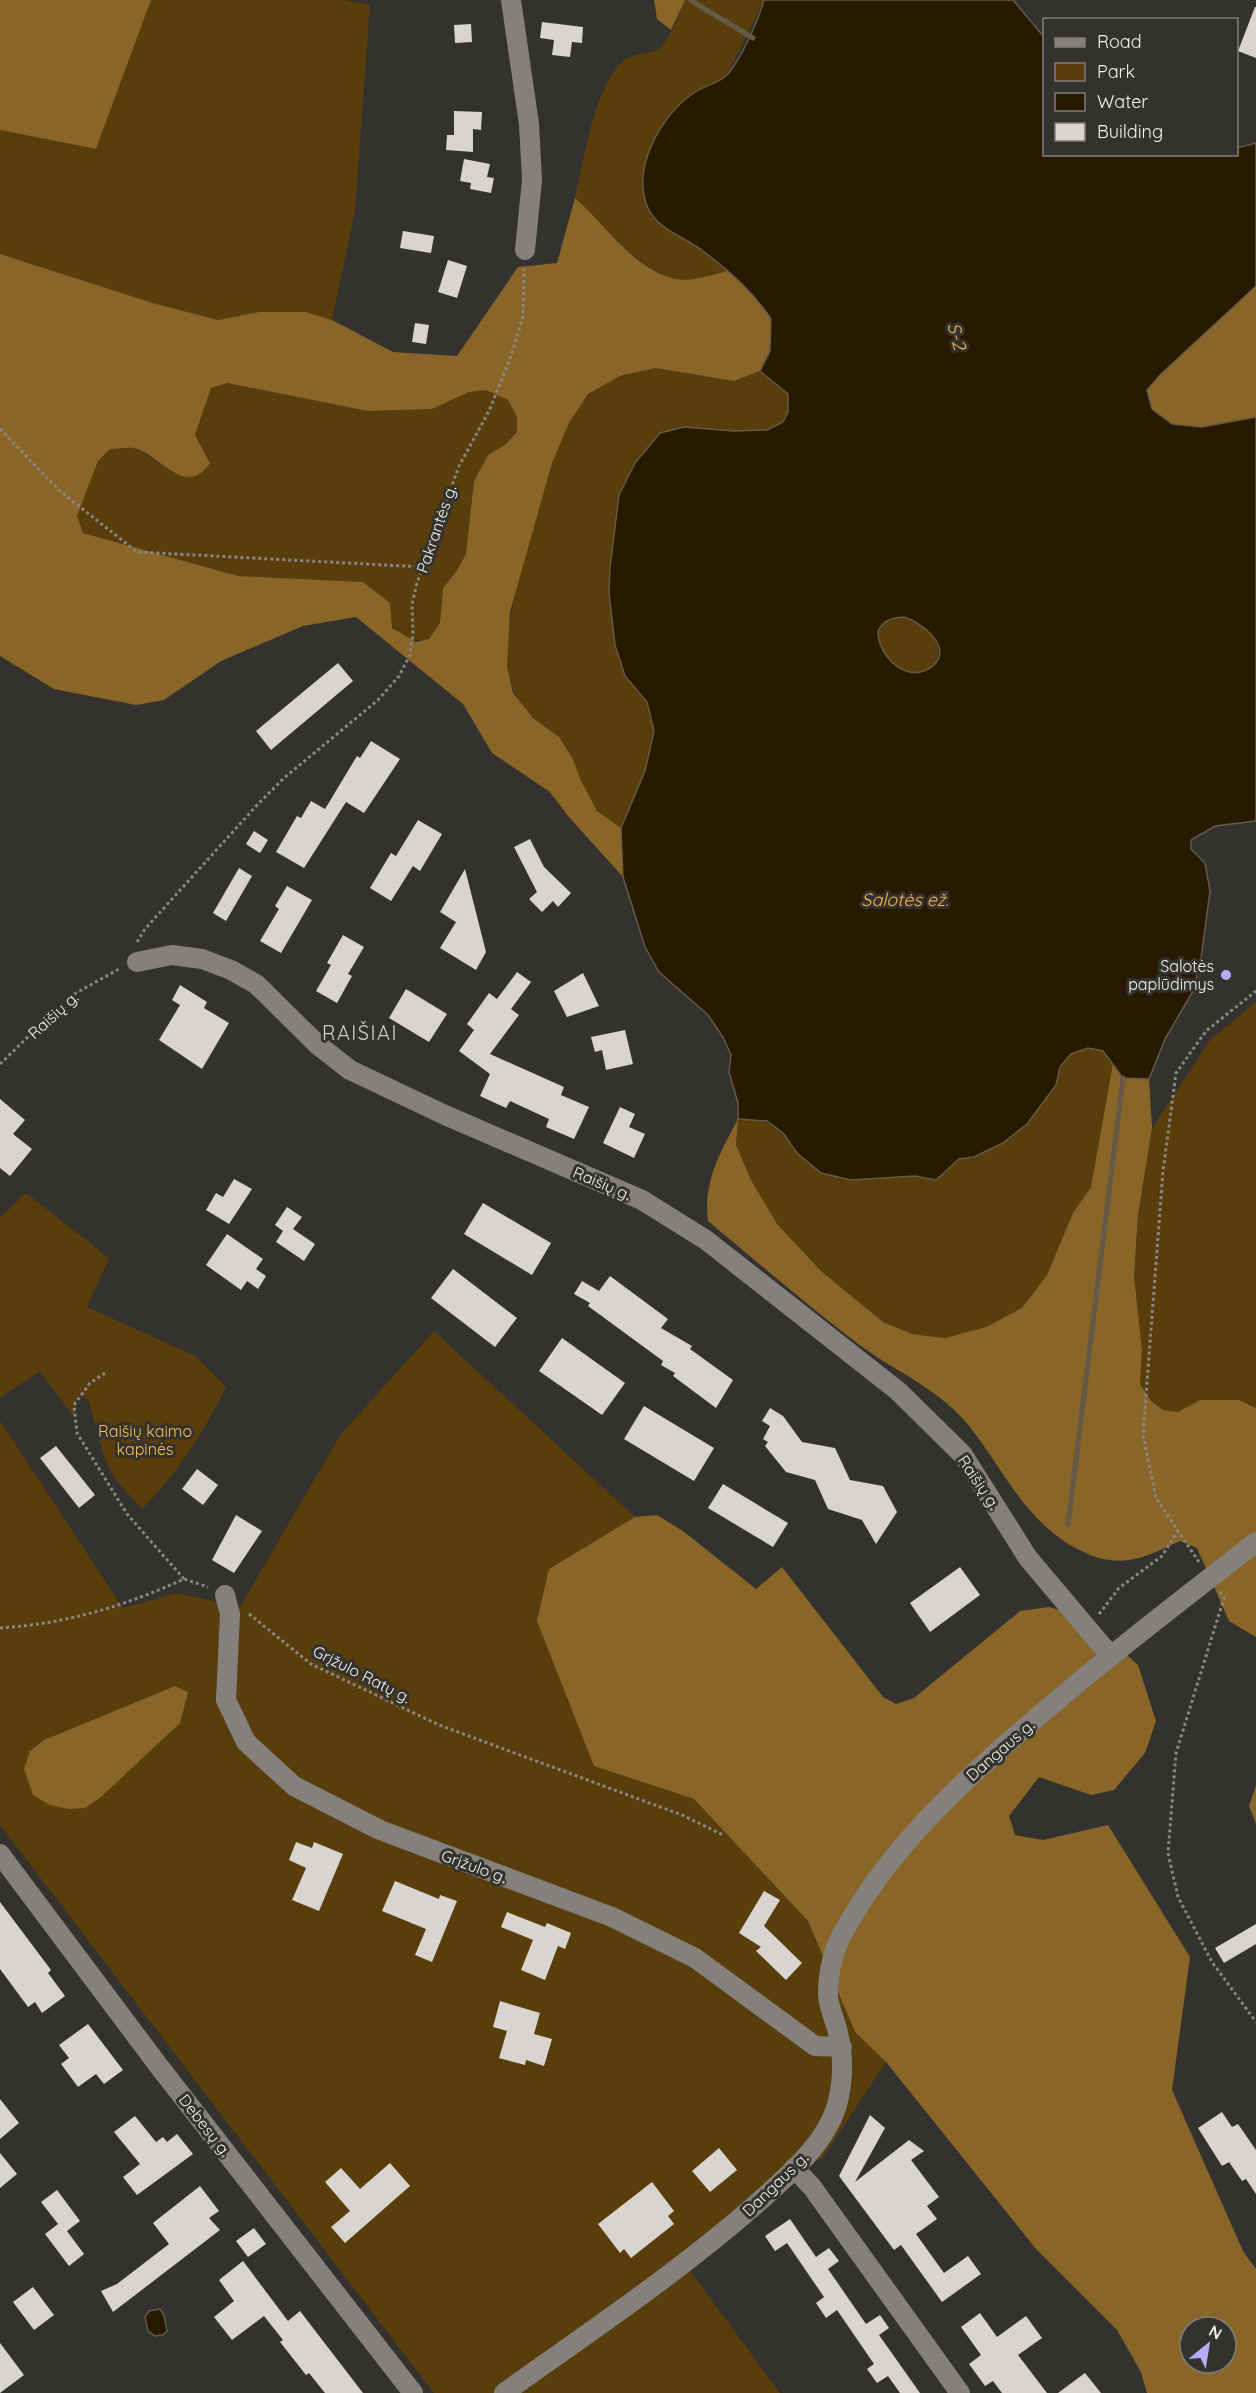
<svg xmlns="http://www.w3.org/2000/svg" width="1256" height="2393" font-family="Quicksand,sans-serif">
  <rect width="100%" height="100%" fill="#34322e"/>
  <g fill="#593e0b" fill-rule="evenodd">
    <path d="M151 0H345L370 5 355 211 332 320 306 312H259L218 320 153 303 0 254V130L96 149Z"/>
    <path d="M685 0H764L728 73 714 85 693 93 658 130 643 172 675 234 702 250 727 271C712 275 691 282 676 279 638 271 603 223 575 198 583 162 595 87 621 63 631 53 643 55 655 51 670 44 678 14 685 0Z"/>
    <path d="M656 368 734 381 760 371 788 394V412L783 422 767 430 734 431 619 495 609 593 625 676 647 702 654 731 645 771 621 828C614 822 605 818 599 812 581 795 576 760 561 740 555 732 544 727 536 720 520 708 511 689 507 670 499 626 554 423 588 394 607 378 633 373 656 368Z"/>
    <path d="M227 383 368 411 432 409 469 392 486 390 508 400 517 417V432L505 445 488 455 474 481 466 554 456 572 443 588 440 623 429 640C394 645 379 607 363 582L238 576 83 533 77 516 98 461 110 449 135 448 174 473 190 476 210 462 195 435 211 388Z"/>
    <path d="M904 617C910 618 916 620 921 623 935 633 948 658 928 669 904 683 877 653 878 631L883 623Z"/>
    <path d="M1256 1002V1408L1239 1400H1200L1178 1412 1163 1410 1151 1401 1140 1384 1142 1350 1134 1277 1138 1216 1152 1128 1210 1040Z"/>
    <path d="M1088 1048 1103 1051 1113 1063 1091 1187 1073 1213 1047 1275 1022 1308 986 1327 945 1338 912 1334 883 1322 821 1271 777 1224 751 1180 736 1145 738 1119C771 1120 778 1126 797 1153L903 1177 915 1176 925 1179 946 1173C953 1160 960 1159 974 1157L1056 1086 1060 1067 1071 1054Z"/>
    <path d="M26 1193 109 1258 87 1307 195 1356 226 1387C203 1433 178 1473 142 1509L115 1479 105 1460 88 1399 79 1395 74 1405V1417L40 1371 0 1398V1218Z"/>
    <path d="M434 1331 635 1517 549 1569 594 1766 694 1799 808 1921 855 2032 886 2062 821 2160 807 2154 685 2264 780 2393H434L0 1825V1421L123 1608 177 1593 240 1607 341 1434ZM174 1686 187 1692 30 1751 44 1740Z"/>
  </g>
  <g fill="#8a6528" fill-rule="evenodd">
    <path d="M0 0H151L96 149 0 130Z"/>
    <path d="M654 0H685L671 30 657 19Z"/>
    <path d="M575 198C605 224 635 271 676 279 691 282 712 275 727 271L744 284 771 319 770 351 760 371 734 381 656 368 620 376 588 394 569 423 552 463 510 612 507 667 513 693 533 718 559 737 573 759 580 779 597 811 621 828 623 877 568 816 550 792 492 753 463 704 356 617 303 626 221 661 164 700 136 705 54 689 0 656V254L153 303 218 320 259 312H306L332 320 393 352 457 356 518 267 557 263ZM227 383 368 411 432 409 469 392 486 390 508 400 517 417V432L505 445 488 455 474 481 466 554 456 572 443 588 440 623 429 639 416 642 392 628 390 603 363 582 238 576 83 533 77 516 98 461 110 449C117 449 126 447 133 448 158 452 185 500 210 463L195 435 211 388Z"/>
    <path d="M1256 286V417L1202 427 1172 424 1152 409 1147 390 1161 374Z"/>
    <path d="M1113 1063 1123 1078 1149 1079 1152 1128 1138 1215 1134 1276 1142 1350 1140 1384 1151 1401 1163 1410 1178 1412 1200 1400H1239L1256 1408V1637L1229 1621 1197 1548 1180 1541C1150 1555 1126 1568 1093 1556 1030 1532 1008 1476 970 1427 939 1388 895 1372 857 1343 806 1304 757 1262 708 1221 703 1182 720 1153 738 1119L736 1145 751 1180 777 1224 821 1271 883 1322 912 1334 945 1338 986 1327 1022 1308 1047 1275 1073 1213 1091 1187Z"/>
    <path d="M657 1515 683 1531 756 1589 782 1567 883 1697 896 1704 914 1698 1020 1611 1049 1607 1086 1618 1138 1665 1156 1721 1145 1753 1114 1790 1091 1795 1039 1777 1009 1816 1015 1835 1043 1840 1108 1825 1190 1957 1172 2090 1243 2251 1256 2269V2393H1147L1141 2372 1117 2330 1036 2249 886 2062 855 2032 808 1921 694 1799 594 1766 537 1621 549 1569 635 1517ZM1190 2327H1226V2363H1190Z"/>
    <path d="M175 1686 188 1692 180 1723 101 1797 85 1808 69 1809 50 1805 33 1795 24 1769 30 1751 44 1740Z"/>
    <path d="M1256 1786V1824L1249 1806Z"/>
  </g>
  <g fill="#281901" stroke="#655a48" stroke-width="1.5" fill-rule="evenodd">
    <path d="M764 0H1013L1044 37V154H1236L1237 148 1256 143V286L1161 374 1147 390 1152 409 1172 424 1202 427 1256 417V821L1215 826 1191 840V849L1205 863 1210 891 1201 959 1193 991 1165 1039 1149 1079 1123 1078 1103 1051 1088 1048 1071 1054 1060 1067 1056 1085 1027 1124 1003 1143 974 1157 959 1159 936 1180 915 1176 851 1180 821 1173 797 1153 783 1133 767 1121 738 1119V1103L729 1072 731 1055 723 1037 708 1015 659 972 645 947 623 877 621 828 645 771 654 731 647 702 625 676 615 645 609 593 610 568 619 495 635 463 660 433 684 427 734 431 767 430 783 422 788 412V394L760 371 770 351 771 319C753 291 729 271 703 251 685 237 657 230 647 206 632 167 661 116 692 94 704 85 717 85 728 74 741 59 759 19 764 0ZM904 617C924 623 958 652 928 669 904 683 877 653 878 631 884 620 891 618 904 617Z"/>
    <path d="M160 2309 164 2315 167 2331 163 2335 155 2336 148 2331 145 2317 149 2311Z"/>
  </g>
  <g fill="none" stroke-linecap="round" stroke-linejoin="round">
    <g stroke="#655a48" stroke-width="5">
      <path d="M690 0 753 38"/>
      <path d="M1068 1525 1123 1078"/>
    </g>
  </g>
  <g fill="#d8d4d0">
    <path d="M1255 7H1256V58L1238 51Z"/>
    <path d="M542 22 583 27 582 43 572 42 570 57 552 55 554 40 540 38Z"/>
    <path d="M471 24 472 42 455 43 454 25Z"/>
    <path d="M454 111 482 112 481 130 473 129V152L446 150 447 135H454Z"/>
    <path d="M464 159 490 164 487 177 494 178 491 193 470 189 471 183 460 181Z"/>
    <path d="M403 231 434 236 431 253 400 248Z"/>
    <path d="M448 260 467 266 457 298 438 292Z"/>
    <path d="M415 323 429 325 426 344 412 342Z"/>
    <path d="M338 663 353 681 271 750 256 731Z"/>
    <path d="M371 741 400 759 364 813 346 802 304 868 276 852 297 816 301 818 311 801 325 809 357 756 360 758Z"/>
    <path d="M418 820 442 834 420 871 413 866 391 901 370 888 391 853 396 856Z"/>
    <path d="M254 831 268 840 260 853 246 844Z"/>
    <path d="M530 839 544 867 571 893 558 907 553 901 542 912 529 899 537 892 514 847Z"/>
    <path d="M239 868 252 876 226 921 213 913Z"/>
    <path d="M465 869 486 952 476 970 440 948 456 922 440 912Z"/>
    <path d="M287 886 312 900 281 953 260 941 279 909 275 906Z"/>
    <path d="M343 935 364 947 348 974 352 976 337 1003 316 991 331 965 327 963Z"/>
    <path d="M517 972 531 982 511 1009 519 1015 490 1054 564 1087 561 1095 589 1107 574 1139 546 1127 549 1119 510 1101 506 1108 480 1096 490 1074 459 1051 474 1030 467 1024 489 993 497 999Z"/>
    <path d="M583 973 599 1006 567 1017 554 991Z"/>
    <path d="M180 985 207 1002 204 1008 229 1023 202 1069 159 1040 180 1005 172 1000Z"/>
    <path d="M406 989 447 1014 429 1042 389 1018Z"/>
    <path d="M625 1030 633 1064 606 1070 602 1050 595 1052 591 1037Z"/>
    <path d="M0 1099 25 1120 13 1134 32 1149 10 1176 0 1168Z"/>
    <path d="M620 1107 635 1114 629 1127 645 1134 634 1158 603 1143Z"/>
    <path d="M234 1179 252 1189 229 1224 206 1210 216 1193 223 1197Z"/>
    <path d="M483 1203 551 1243 532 1275 464 1234Z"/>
    <path d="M287 1207 302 1217 293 1229 315 1244 304 1261 276 1242 283 1231 275 1225Z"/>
    <path d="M227 1234 263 1259 256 1269 266 1276 258 1289 247 1281 241 1290 206 1265Z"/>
    <path d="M453 1269 517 1318 495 1347 431 1298Z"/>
    <path d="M610 1276 668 1319 661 1328 692 1346 690 1349 733 1380 716 1408 673 1376 675 1373 661 1365 663 1361 588 1306 590 1303 574 1294 582 1281 599 1291Z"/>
    <path d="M562 1338 625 1383 602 1415 539 1371Z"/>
    <path d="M644 1406 714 1448 694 1481 624 1439Z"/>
    <path d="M770 1408 783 1416 802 1442 835 1448 850 1480 883 1486 897 1512 876 1544 862 1520 828 1509 815 1480 786 1472 765 1446 768 1442 763 1439 770 1426 762 1421Z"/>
    <path d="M56 1446 95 1495 79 1508 40 1458Z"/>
    <path d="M197 1469 218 1485 203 1505 182 1489Z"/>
    <path d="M723 1484 788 1523 773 1547 708 1508Z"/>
    <path d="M236 1515 262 1531 234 1573 212 1560Z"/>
    <path d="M960 1567 980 1595 930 1632 910 1603Z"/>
    <path d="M296 1842 312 1848 314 1842 343 1854 319 1911 292 1900 306 1868 289 1860Z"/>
    <path d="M395 1881 439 1899 440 1895 457 1901 432 1962 415 1955 426 1929 382 1911Z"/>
    <path d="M764 1891 780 1900 764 1926 802 1963 786 1980 756 1951 761 1947 739 1933Z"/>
    <path d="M0 1902 51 1970 48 1973 65 1996 42 2013 35 2002 28 2007 0 1969Z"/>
    <path d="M507 1912 545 1927 547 1923 571 1933 565 1949 558 1946 545 1980 521 1970 533 1940 501 1927Z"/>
    <path d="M1256 1924V1944L1224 1963 1215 1948Z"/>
    <path d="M500 2001 540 2013 534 2034 552 2039 544 2066 526 2060 525 2065 499 2058 507 2031 493 2027Z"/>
    <path d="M88 2024 123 2070 104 2084 96 2074 78 2087 61 2064 69 2058 59 2045Z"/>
    <path d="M0 2099 19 2123 0 2139Z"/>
    <path d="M1222 2112 1232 2127 1238 2124 1256 2150V2194L1246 2179 1242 2181 1229 2162 1222 2166 1198 2128Z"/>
    <path d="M870 2115 885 2128 855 2182 909 2140 924 2151 911 2160 939 2197 927 2206 937 2219 916 2234 944 2273 968 2256 981 2274 942 2302 901 2245 894 2250 839 2176Z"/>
    <path d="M135 2116 156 2142 163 2137 167 2142 177 2134 193 2154 137 2195 123 2177 140 2164 114 2132Z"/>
    <path d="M719 2148 737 2170 710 2192 692 2171Z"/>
    <path d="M0 2153 17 2174 0 2188Z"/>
    <path d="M390 2163 410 2186 345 2243 331 2227 350 2211 325 2182 341 2168 360 2189Z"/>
    <path d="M652 2182 674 2211 668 2216 674 2224 631 2258 624 2249 620 2253 598 2224Z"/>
    <path d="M200 2186 219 2211 209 2218 220 2230 113 2312 101 2291 117 2284 169 2244 153 2223Z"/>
    <path d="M57 2190 80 2221 67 2231 84 2254 69 2266 45 2234 58 2224 41 2202Z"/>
    <path d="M790 2219 816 2257 829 2248 839 2261 828 2269 866 2324 880 2315 889 2328 879 2335 920 2393H900L888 2376 877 2383 867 2369 874 2364 837 2310 826 2318 816 2303 824 2297 787 2243 775 2251 765 2236Z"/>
    <path d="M254 2228 266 2244 248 2257 236 2241Z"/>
    <path d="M243 2261 288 2321 300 2311 363 2393H325L309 2373 306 2375 280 2342 283 2340 264 2316 232 2340 214 2317 234 2301 219 2280Z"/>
    <path d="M33 2287 54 2315 34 2330 13 2302Z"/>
    <path d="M980 2313 997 2337 1026 2316 1042 2338 1018 2355 1047 2393H1002L993 2381 985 2386 969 2364 981 2355 961 2327Z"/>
    <path d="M0 2343 24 2375 0 2393Z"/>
    <path d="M1085 2373 1101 2393H1058Z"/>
  </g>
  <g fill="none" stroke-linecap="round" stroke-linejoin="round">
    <g stroke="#898784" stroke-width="3" stroke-dasharray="3 3" stroke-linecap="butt">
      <path d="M0 429 60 491 137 552 424 567"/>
      <path d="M137 942 145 929 257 805 284 778 378 700 399 676 410 655 413 633 412 604 417 583 459 466 489 411 511 356 523 316 524 269"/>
      <path d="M0 1064 69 997 119 969"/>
      <path d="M105 1373 90 1383 74 1405 77 1433 127 1514 184 1579"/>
      <path d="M1199 1562 1156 1498 1143 1435 1163 1171 1176 1073 1206 1031 1256 991"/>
      <path d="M1220 1592 1224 1598 1176 1753 1168 1853 1178 1897 1212 1962 1256 2022"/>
      <path d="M249 1614 311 1664 439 1725 682 1815 723 1835"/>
      <path d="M1099 1614 1119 1588 1162 1556 1179 1529"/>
      <path d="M0 1628C65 1624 125 1606 184 1579L208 1587"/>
    </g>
    <g stroke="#84817d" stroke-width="20">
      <path d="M511 0 529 124 532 180 525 250"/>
      <path d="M137 962 172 955 202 959 231 970 256 984 318 1045 350 1070 445 1115 642 1200 706 1240 898 1391 963 1455 1028 1558 1109 1654"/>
      <path d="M225 1595 230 1614 226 1700 246 1742 294 1786 380 1830 612 1917 695 1958 815 2046 842 2047"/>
      <path d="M0 1854 158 2065 413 2393"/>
      <path d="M794 2168 812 2187 960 2393"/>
      <path d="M504 2393C589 2332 675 2275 754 2206 784 2179 825 2146 837 2105 844 2079 844 2055 837 2029 834 2018 828 2005 828 1994 828 1973 833 1949 844 1931 889 1849 957 1786 1027 1726 1101 1662 1179 1602 1256 1542"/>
    </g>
  </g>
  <circle fill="#b3adf9" stroke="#34322e" stroke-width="2" cx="1226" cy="975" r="6"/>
  <g text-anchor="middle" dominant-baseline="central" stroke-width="6" stroke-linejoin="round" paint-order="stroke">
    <g font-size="16" fill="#f3f1ef" stroke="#34322e">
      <text transform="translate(436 529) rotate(-71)">Pakrantės g.</text>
      <text transform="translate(53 1015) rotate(-42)">Raišių g.</text>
      <text transform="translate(602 1183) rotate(23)">Raišių g.</text>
      <text transform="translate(979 1482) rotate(56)">Raišių g.</text>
      <text transform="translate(362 1674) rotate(27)">Grįžulo Ratų g.</text>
      <text transform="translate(1000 1750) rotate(-41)">Dangaus g.</text>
      <text transform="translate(474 1866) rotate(20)">Grįžulo g.</text>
      <text transform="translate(205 2125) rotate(52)">Debesų g.</text>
      <text transform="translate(775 2184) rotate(-44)">Dangaus g.</text>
    </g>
    <g font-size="16" fill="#f3f1ef" stroke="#34322e" text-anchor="end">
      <text x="1214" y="966">Salotės<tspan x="1214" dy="18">paplūdimys</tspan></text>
    </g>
    <g font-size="16" fill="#febe52" stroke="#34322e">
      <text x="145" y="1431">Raišių kaimo<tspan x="145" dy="18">kapinės</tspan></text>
    </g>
    <g font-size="18" font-style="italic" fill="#f5b447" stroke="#34322e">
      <text transform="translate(957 336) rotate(75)">S-2</text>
      <text x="905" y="899">Salotės ež.</text>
    </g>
    <g font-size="20" letter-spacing="1.5" fill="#d1cec9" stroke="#34322e">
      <text x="360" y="1032">RAIŠIAI</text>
    </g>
  </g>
  <rect x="1043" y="18" width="195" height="138" fill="#34322e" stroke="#807e7b" stroke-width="1.5"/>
  <rect x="1055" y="38" width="30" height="9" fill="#84817d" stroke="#807e7b" stroke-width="1.5"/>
  <text x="1097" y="48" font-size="18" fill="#f3f1ef">Road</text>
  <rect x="1055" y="63" width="30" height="18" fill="#593e0b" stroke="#807e7b" stroke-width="1.5"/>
  <text x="1097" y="78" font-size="18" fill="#f3f1ef">Park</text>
  <rect x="1055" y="93" width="30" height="18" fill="#281901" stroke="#807e7b" stroke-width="1.5"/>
  <text x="1097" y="108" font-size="18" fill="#f3f1ef">Water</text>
  <rect x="1055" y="123" width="30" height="18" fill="#d8d4d0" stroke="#807e7b" stroke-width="1.5"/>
  <text x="1097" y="138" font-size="18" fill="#f3f1ef">Building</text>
  <g transform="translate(1208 2345) rotate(30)"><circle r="28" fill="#34322e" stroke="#807e7b" stroke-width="1.5"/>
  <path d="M0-4.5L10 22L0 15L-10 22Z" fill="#b3adf9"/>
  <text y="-9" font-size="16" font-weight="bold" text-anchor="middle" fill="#f3f1ef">N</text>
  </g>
</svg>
